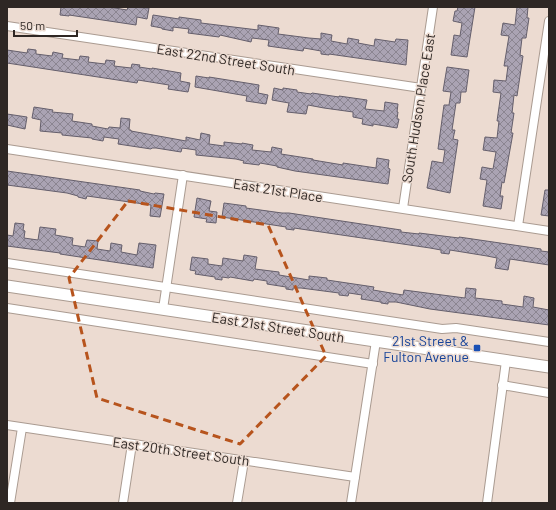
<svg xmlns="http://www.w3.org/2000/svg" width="556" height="510" font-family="Barlow,sans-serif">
  <defs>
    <pattern id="building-cross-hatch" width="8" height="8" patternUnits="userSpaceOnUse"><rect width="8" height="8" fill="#aaa3b3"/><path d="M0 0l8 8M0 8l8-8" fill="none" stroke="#8b8591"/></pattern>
  </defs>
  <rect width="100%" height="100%" fill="#ecdbd1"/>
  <g fill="url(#building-cross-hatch)" stroke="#655f6c">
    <path d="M61 7H109L127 10 128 7 149 8 147 19 137 17 136 25 69 15V16L60 15Z"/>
    <path d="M458 7H475L467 57 451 55 454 35 460 36 462 23 453 21 455 11H457Z"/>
    <path d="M517 7H528L527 18H529L526 38H522L520 55 523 56 517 96 514 95 512 113H514L511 133H513L504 183 502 182 500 196H503L501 209 483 206 487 180 480 179 482 167 493 169 496 152 483 150 485 137 497 138 499 121H497L501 93 493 92 494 80 506 81 508 66H504L509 36 501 35 503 23 515 25Z"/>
    <path d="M153 15 179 19V17L201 20V23L258 30V25L279 28 278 34 309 38 321 39V33L332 35 331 41 347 44 348 38 359 40 358 43 374 46 375 39 395 42 396 39 408 40 406 65 329 54V55L321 54V51L304 48 303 51 268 46 269 40 252 38 251 42 220 35 219 37 188 33 189 29 173 27V31L162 29V28L151 26Z"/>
    <path d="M28 49 36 50V54L52 56 53 52 63 54 62 58 79 60 80 56 89 57 88 62 105 64 106 60 115 61 114 66 131 68 132 64 140 65 139 67 152 69V68L181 73 180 81 190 83 188 92 168 89 169 85 138 80 137 83 7 63V50L27 53Z"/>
    <path d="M447 67 469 70 466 92H461L460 103H456L452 130H455L453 139 458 140 450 193 427 188 432 161 443 163 445 150 438 149 444 105H449L451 92 443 91Z"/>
    <path d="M196 76 209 78V77L259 85 258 93 268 95 266 104 246 101 247 96 195 87Z"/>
    <path d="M274 88 283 90V88L297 90V92L311 94 312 93 339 97V96L367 100 365 109 384 111 385 102 398 104 397 112H398L397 119H399L397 128 373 124V126L362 124 363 119 353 117V112L324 108 308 105 306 114 287 112 289 103 272 100Z"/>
    <path d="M34 107 53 110 52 112 73 114 72 121 92 124V126L108 129 109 127 120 128 121 118 130 119 129 130H131V131L186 141V137L200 140 201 133 210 135 209 144 224 146V142L242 144V143L253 145 252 150 271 152 272 147 282 149 281 154 313 159V160L343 165V163L376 168 377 158 389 160 388 168 390 169 388 184 295 171 277 167V166L260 163 259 165 243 163 244 161 236 159 196 155V150L182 148 181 152 156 148H152L151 149 118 144 119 139 104 137 103 141 92 139V138L62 135V133L40 131 41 120 32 118Z"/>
    <path d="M7 114 27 117 25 129 7 125Z"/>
    <path d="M7 171 140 190V191L154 194 155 193 164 194 160 217 150 216 151 205 87 196 86 199 78 197V196L67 193 7 185Z"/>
    <path d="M545 190H549V216L541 215Z"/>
    <path d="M197 198 211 201 209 211 217 212 216 223 206 222 207 219 194 217Z"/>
    <path d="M224 203 246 206V208L282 213H289L401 230V232L419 234V233L459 238V237L541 249V251L549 252V265L510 259 508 270 495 268 497 258 487 256 450 250 449 254 441 253V250L430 248 294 228V230L286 229V227L222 217Z"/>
    <path d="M15 223 24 224 23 230 25 231 24 238 38 240 40 227 56 229 55 235 73 238 72 245 85 247 87 240 98 241 97 249 110 251 111 243 122 245 121 252 137 255 139 243 156 245 153 268 60 254V253L7 246V235L13 236Z"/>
    <path d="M244 255 257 257 255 269 279 272V275L309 280V276L327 278V280L374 287 373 290 403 295 404 290 465 298 466 288 476 289 475 298 502 301V304L523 307 524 296 534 298 533 307 549 310V325L430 309 396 302H388V304L381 303V302L361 299 362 295 349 293 348 296 339 295V293L301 288H293V290L286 289V287L267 284V281L254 279 253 281 230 277 229 278 222 277V280L215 279V277L195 274 196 271 190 270 192 257 208 259V264L222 266 223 258 243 261Z"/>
  </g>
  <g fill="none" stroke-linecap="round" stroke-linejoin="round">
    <g stroke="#aa9b91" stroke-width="10">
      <g id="minor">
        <path d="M7 26 421 88"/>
        <path d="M7 149 549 231"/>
        <path d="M403 208 433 7"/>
        <path d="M518 226 549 21"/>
        <path d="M7 263 442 329 456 328 549 342"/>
        <path d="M7 308 373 364"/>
        <path d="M163 309 183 175"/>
        <path d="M502 385 549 393"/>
        <path d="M7 425 355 477"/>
        <path d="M10 503 22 428"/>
        <path d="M123 503 132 444"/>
        <path d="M237 503 244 461"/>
        <path d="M351 503 376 341"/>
        <path d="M487 503 506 361"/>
      </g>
    </g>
    <g stroke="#aa9b91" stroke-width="13">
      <path id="secondary" d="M7 286 549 367"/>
    </g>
    <use href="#minor" stroke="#fff" stroke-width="8"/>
    <use href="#secondary" stroke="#fff" stroke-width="11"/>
  </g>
  <path fill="none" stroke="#b7541d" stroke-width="3" stroke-dasharray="8 5" stroke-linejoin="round" d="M128 201 268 225 326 356 240 444 97 398 69 278Z"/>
  <rect fill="#1a4fb4" stroke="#ecdbd1" stroke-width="1.5" x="473" y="344" width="8" height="8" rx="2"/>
  <g text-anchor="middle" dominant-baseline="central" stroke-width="3" stroke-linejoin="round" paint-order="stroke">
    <g font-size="14" fill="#2e2724" stroke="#ecdbd1">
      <text transform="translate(226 59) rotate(9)">East 22nd Street South</text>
      <text transform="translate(418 108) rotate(-81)">South Hudson Place East</text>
      <text transform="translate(278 190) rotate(9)">East 21st Place</text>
      <text transform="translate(278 327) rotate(9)">East 21st Street South</text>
      <text transform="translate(181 451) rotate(8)">East 20th Street South</text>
    </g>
    <g font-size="14" fill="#164399" stroke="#ecdbd1" text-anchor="end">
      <text x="469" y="340">21st Street &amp;<tspan x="469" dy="16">Fulton Avenue</tspan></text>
    </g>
  </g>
  <rect width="556" height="510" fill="none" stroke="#2e2724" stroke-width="16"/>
  <path d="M14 30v6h63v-6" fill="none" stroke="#2e2724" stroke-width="2"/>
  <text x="20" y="30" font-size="12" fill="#2e2724" stroke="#ecdbd1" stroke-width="3" paint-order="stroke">50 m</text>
</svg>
